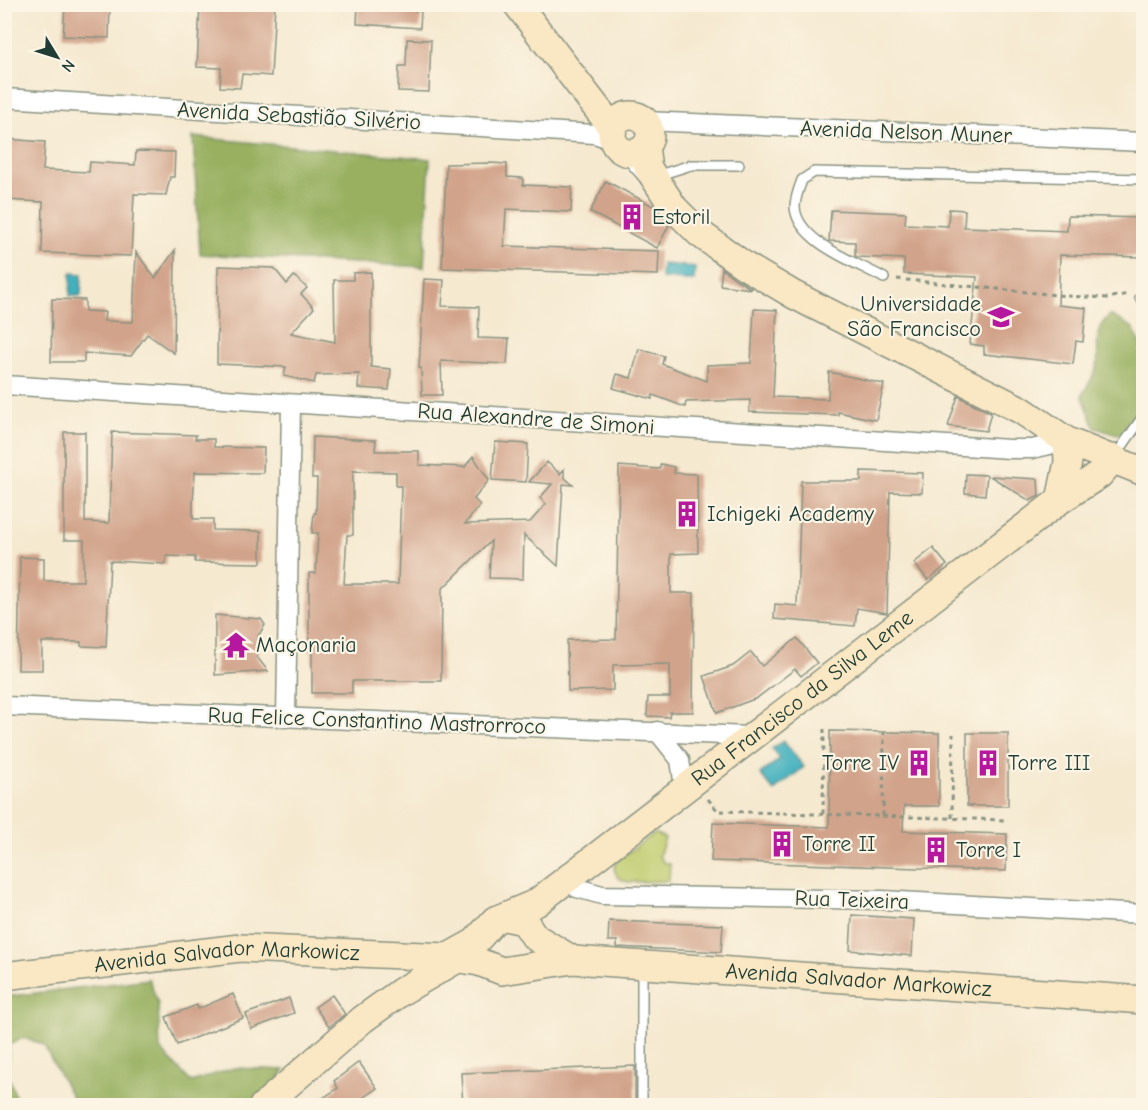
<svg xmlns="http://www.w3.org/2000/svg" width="1148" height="1110" font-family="'Comic Neue',sans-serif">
  <rect width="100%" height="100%" fill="#fcf5e5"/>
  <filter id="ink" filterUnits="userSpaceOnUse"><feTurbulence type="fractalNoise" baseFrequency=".0167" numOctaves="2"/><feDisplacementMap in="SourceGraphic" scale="12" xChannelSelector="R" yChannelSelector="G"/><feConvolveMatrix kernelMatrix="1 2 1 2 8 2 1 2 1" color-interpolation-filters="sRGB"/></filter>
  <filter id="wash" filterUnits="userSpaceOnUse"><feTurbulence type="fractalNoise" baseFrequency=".008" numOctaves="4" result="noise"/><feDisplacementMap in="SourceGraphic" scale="24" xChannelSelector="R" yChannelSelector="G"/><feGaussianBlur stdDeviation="1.35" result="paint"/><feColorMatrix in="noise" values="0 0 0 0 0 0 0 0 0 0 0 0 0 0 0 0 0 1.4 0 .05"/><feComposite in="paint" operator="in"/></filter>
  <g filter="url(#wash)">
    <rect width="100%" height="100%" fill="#f5e9d0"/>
    <path fill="#c0cc6e" stroke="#708451" stroke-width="1.5" d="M654 833 665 838 659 856 664 863 670 864 669 881 628 882 618 878 614 869 616 862Z"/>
    <g fill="#98b061" stroke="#5c764a" stroke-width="1.5">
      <path d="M193 137 430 159 424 267 200 254Z"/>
      <path d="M1110 315 1132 327 1143 348V431L1115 434 1095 428 1082 395C1087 386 1093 378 1096 369 1102 350 1089 333 1110 315Z"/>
      <path d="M149 979 158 1004 160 1049 191 1082 234 1068 285 1070 258 1105H76L43 1044 23 1038 9 1045 8 1073 18 1105H5L4 997Z"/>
    </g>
    <g fill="#42b0be" stroke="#307679" stroke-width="1.5">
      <path d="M662 264 695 267 694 281 661 278Z"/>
      <path d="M71 273 82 274 81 296H70Z"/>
      <path d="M783 741 804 767 774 791 760 774 780 759 772 749Z"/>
    </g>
    <g id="blocks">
      <g fill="#d1a38a" fill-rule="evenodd">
        <path d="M88 4H110L109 38 63 36 65 6Z"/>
        <path d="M200 4H275L271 76 242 74 240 88 220 87 221 68 197 67Z"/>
        <path d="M358 4H402V10L421 11 420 28 357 24Z"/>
        <path d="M407 39 431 40 429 92 398 91 399 66H406Z"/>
        <path d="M4 139 45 142 43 170 89 172 90 162 135 165 136 151 175 152 174 177H170L166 195 134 194 131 256 42 253 43 202 4 200Z"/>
        <path d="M490 163 507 164V177L523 178V185L572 187 571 212 506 209 504 246 659 251 658 275 442 268 446 164Z"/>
        <path d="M606 181 655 207 669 225 657 248 590 212Z"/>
        <path d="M949 209 965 210 964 227 1067 231 1068 216 1143 218V257L1060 255 1058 305 1086 308 1083 342 1076 341 1073 364 984 354V346L970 344 977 277 904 274V259L857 257 855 255V242L829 241 831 210 906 213 905 224 948 226Z"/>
        <path d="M175 250 174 353 147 334 131 356 84 353V362H51L52 299 85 300V311L105 312 104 321 133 322 136 252 155 278Z"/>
        <path d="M218 266 274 268 287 284 294 276 307 288 301 294 314 308 291 333 335 342 334 280H353V273L371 272V367L391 369 389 390 358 388 359 374 316 375 314 383 284 376 286 367 217 364Z"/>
        <path d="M722 269 737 280 752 289 720 285Z"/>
        <path d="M424 279 444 280 442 306 479 307 478 338 509 339 507 364 441 361 442 395H422L421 368H419Z"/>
        <path d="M754 309 777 310 773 397 828 399 829 372 884 384 876 420 838 412V415L749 412 750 400 686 402 685 407 653 395 652 399 613 388 617 374 631 378 639 349 664 356 662 364 707 381V365L751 363Z"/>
        <path d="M958 396 991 413 986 431 948 426Z"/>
        <path d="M64 432H85V522L109 523 112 432 196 435 195 439H214V447L264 448 263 473 195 472 193 502V519H213V530L261 531V563L195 562V557L166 556V564L110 561 106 647 81 646V642H42V670H18L20 557 44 558V581H83L84 540H64Z"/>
        <path d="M313 437 376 440 375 451H419V465L465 467 473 456 489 480 474 499 480 505 465 524 530 522 546 504 540 498 552 484 529 482 547 462 560 474 564 469V477L573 485 563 484 558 566 524 535 523 579 489 578 491 541 442 589 441 681H352V693H312V650H309V573H316L318 533H312L314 513H316L317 478H312ZM353 471 396 472V486H401L398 584H344L347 535H353Z"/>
        <path d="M495 442 528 444 526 482 492 480Z"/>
        <path d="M661 464 674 467V473L697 474 698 553 671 554V593H694L693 712H670L669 717 647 716 648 697H670V664L613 665V690L568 691 567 640 616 639 619 466 659 469Z"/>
        <path d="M861 471 923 473 922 493 890 492 887 613 857 608 855 626 774 619 775 604 797 606 801 481H861Z"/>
        <path d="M966 474 987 475 985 495 965 493Z"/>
        <path d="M990 476 1038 479 1039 496 1030 501Z"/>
        <path d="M933 548 947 565 928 580 914 563Z"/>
        <path d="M215 615 261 619 265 625 258 636 257 657 268 671 215 675Z"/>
        <path d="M797 638 817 663 801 676 795 669 757 698 717 713 704 676 733 666 751 652 762 666Z"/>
        <path d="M830 731 939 733V806H904L903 831 1007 834 1006 871 711 861 713 823 829 827Z"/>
        <rect x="967" y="733" width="41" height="73"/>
        <path d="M852 915 914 919 912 956 850 950Z"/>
        <path d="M609 921 723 925 721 952 617 947V941H608Z"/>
        <path d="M233 994 243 1018 177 1045 166 1017 197 1005 198 1009Z"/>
        <path d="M332 995 345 1014 329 1027 315 1007Z"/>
        <path d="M289 998 294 1013 251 1029 246 1014Z"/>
        <path d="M359 1062 377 1088 351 1106H311L338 1088 334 1081Z"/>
        <path d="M635 1066V1106H463L461 1073Z"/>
      </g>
    </g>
  </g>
  <g filter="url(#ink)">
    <use href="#blocks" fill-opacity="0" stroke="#8a9382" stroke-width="1.5"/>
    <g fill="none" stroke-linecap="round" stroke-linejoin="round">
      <g stroke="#8a9382" stroke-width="12">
        <g id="lane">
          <path d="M618 148 643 177"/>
          <path d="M656 176 691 165H739"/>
          <path d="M884 278C858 263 797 242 795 207 795 198 799 188 802 180L814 172 1144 179"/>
          <path d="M1144 291 1140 298 1144 302"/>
          <path d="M1116 455 1144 415"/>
          <path d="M642 1106V967"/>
        </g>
      </g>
      <g stroke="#8a9382" stroke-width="21">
        <g id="street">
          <path d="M4 98 594 134 613 140"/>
          <path d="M644 121 1144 142"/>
          <path d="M4 385 1010 449H1032L1067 441"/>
          <path d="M4 706 749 736"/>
          <path d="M286 718 291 404"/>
          <path d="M657 731 680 760 684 787"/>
          <path d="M566 879 577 888 602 895 882 900 1144 914"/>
        </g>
      </g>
      <g stroke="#8a9382" stroke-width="30">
        <g id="secondary">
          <path d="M517 4 613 129"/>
          <circle cx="631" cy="134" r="19"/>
          <path d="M645 147 648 168 674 208 699 233 745 266 794 295 1021 410 1067 441 1144 472"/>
          <path d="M1060 500 1068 462 1067 441"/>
          <path d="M505 917 524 921 535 937 573 960"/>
          <path id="s1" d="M448 957 475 942 495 920 536 903 1060 500 1099 475 1114 458"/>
          <path id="s2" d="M4 976 240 948 448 957 479 962 502 971 573 960 1144 1000"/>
          <path d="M263 1106 363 1019 402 991 459 958"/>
        </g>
      </g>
      <g stroke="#8a9382" stroke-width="3" stroke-dasharray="4.5 4.5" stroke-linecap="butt">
        <path d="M897 279 1067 296 1107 298 1129 294"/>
        <path d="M708 799 718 811 1006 820"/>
        <path d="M823 814 824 729"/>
        <path d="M883 816 884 733"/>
        <path d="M952 818 953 734"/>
      </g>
      <use href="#lane" stroke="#fff" stroke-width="9"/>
      <use href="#street" stroke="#fff" stroke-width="18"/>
      <use href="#secondary" stroke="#fae7c3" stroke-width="27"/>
    </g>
  </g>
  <defs>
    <g id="building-bare" transform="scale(2.07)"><path d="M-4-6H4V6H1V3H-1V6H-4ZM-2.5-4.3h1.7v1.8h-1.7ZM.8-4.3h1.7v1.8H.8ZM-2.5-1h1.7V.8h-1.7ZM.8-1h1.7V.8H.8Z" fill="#b5179e" stroke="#fcf5e5" stroke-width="2.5" paint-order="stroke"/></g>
    <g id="university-bare" transform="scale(2.07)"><path d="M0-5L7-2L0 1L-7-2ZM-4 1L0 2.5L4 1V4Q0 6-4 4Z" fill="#b5179e" stroke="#fcf5e5" stroke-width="2.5" paint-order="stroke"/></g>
    <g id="temple-bare" transform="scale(2.07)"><path d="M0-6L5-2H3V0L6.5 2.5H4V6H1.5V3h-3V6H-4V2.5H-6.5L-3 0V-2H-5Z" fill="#b5179e" stroke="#fcf5e5" stroke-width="2.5" paint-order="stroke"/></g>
  </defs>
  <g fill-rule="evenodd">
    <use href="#building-bare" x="632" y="217"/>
    <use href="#university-bare" x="1001" y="317"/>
    <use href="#building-bare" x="687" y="514"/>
    <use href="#temple-bare" x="236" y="645"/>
    <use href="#building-bare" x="919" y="763"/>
    <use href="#building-bare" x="988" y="763"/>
    <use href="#building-bare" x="782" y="844"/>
    <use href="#building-bare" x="936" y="850"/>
  </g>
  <g text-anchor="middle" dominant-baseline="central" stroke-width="4.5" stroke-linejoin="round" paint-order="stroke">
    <g font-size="22" fill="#1f3d34" stroke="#fcf5e5">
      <text transform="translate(299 116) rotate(3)">Avenida Sebastião Silvério</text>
      <text transform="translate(906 132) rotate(2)">Avenida Nelson Muner</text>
      <text transform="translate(536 419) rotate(4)">Rua Alexandre de Simoni</text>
      <text stroke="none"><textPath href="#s1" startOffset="441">Rua Francisco da Silva Leme</textPath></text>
      <text transform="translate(377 721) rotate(2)">Rua Felice Constantino Mastrorroco</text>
      <text transform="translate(852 900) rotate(2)">Rua Teixeira</text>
      <text stroke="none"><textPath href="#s2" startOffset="224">Avenida Salvador Markowicz</textPath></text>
      <text stroke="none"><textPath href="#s2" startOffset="860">Avenida Salvador Markowicz</textPath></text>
    </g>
    <g font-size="22" fill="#1f3d34" stroke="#fcf5e5" text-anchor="start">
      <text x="652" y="217">Estoril</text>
      <text x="981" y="304" text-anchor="end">Universidade<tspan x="981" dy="25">São Francisco</tspan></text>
      <text x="707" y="514">Ichigeki Academy</text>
      <text x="256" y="645">Maçonaria</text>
      <text x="899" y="763" text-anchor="end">Torre IV</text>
      <text x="1008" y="763">Torre III</text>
      <text x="802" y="844">Torre II</text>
      <text x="956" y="850">Torre I</text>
    </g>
  </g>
  <rect width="1148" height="1110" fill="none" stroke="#fcf5e5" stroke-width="24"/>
  <g transform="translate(57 57) rotate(128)" stroke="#fcf5e5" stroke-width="4.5" paint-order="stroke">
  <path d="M0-4.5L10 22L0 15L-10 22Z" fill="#1f3d34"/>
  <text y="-9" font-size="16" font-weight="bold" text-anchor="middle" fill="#1f3d34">N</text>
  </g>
</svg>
